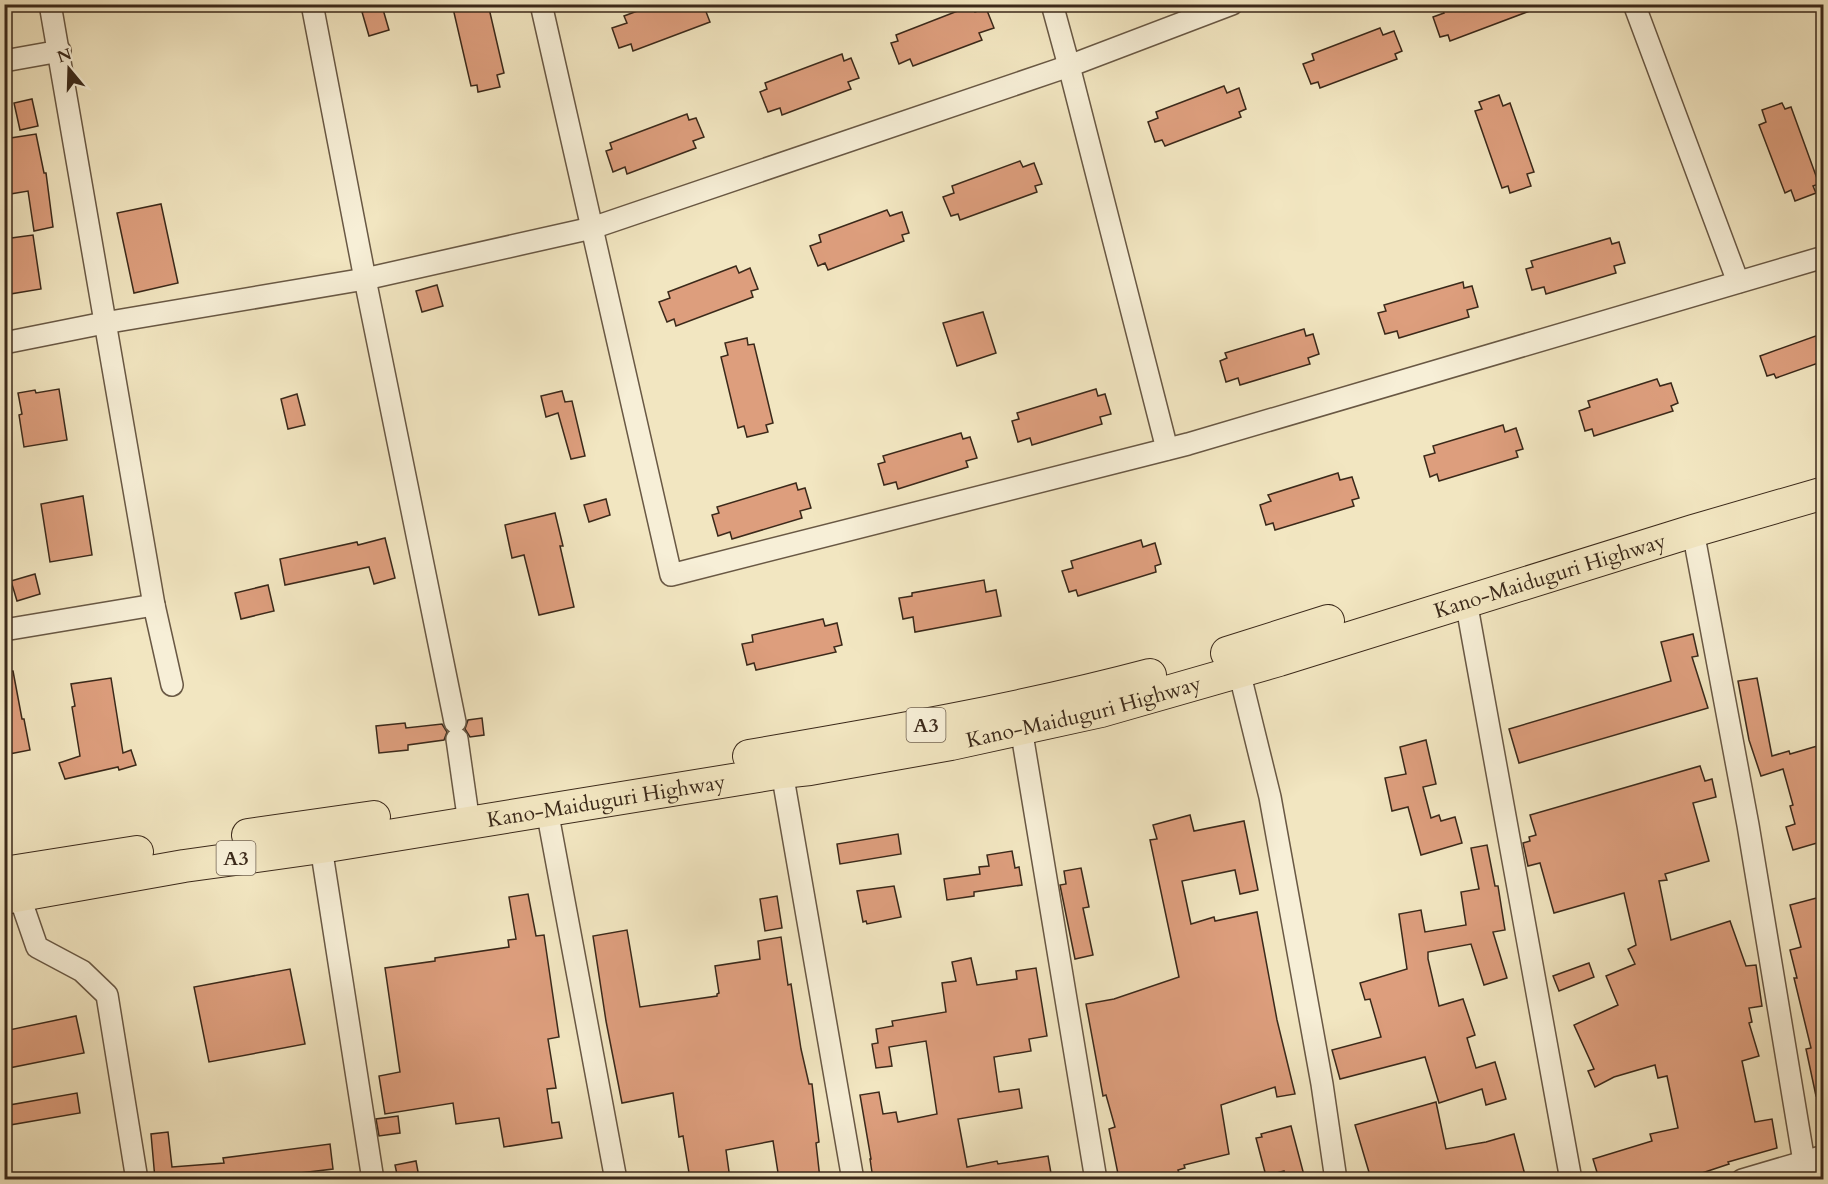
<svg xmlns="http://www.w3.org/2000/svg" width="1828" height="1184" font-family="Cardo,serif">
  <rect width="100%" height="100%" fill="#f2e6c1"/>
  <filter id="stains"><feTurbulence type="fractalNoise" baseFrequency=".00333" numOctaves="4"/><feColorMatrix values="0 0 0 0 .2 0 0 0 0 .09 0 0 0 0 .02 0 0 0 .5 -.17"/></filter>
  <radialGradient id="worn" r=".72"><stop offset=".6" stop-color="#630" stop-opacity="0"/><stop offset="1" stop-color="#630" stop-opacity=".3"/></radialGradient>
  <g fill="#dd9e7d" stroke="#3b291a" stroke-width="1.5">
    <path d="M452 4H488L504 73 497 75 500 87 478 92 477 85 471 86Z"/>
    <path d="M656 4H703L710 22 633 51 631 44 619 48 612 28 627 23 624 16Z"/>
    <path d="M1440 4H1543V6L1450 41 1448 35 1440 37 1433 17 1444 13Z"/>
    <path d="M973 5 975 12 986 8 994 28 979 33 982 40 913 66 910 59 899 64 891 43 898 41 896 35Z"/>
    <path d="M382 6 389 30 369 36 362 12Z"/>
    <path d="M1380 28 1383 35 1394 31 1402 51 1395 54 1397 59 1320 88 1318 82 1311 84 1303 64 1314 60 1312 54Z"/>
    <path d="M842 54 844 61 851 58 859 78 848 82 851 89 782 115 780 108 768 112 760 92 767 89 765 83Z"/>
    <path d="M1224 86 1227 93 1239 88 1246 109 1239 112 1241 117 1165 146 1162 140 1155 142 1148 122 1158 118 1156 112Z"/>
    <path d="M1499 95 1503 106 1510 103 1534 172 1527 174 1531 186 1510 193 1508 186 1502 188 1475 111 1482 109 1479 102Z"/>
    <path d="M32 99 38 126 20 130 14 103Z"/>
    <path d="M1782 103 1785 109 1791 107 1819 184 1813 186 1816 193 1795 201 1791 190 1785 193 1759 125 1766 122 1762 110Z"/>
    <path d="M687 114 689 120 696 118 704 137 693 141 696 148 627 174 625 167 613 172 606 151 612 149 610 143Z"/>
    <path d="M36 134 44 173H46L53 227 34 231 28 191 4 195V139Z"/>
    <path d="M1020 161 1023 167 1034 163 1042 184 1035 186 1037 192 960 220 958 214 951 216 943 197 954 193 952 186Z"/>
    <path d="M161 204 178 283 134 293 117 213Z"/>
    <path d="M887 210 890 216 902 212 909 233 902 235 904 241 828 270 825 263 818 266 810 246 821 242 819 235Z"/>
    <path d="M33 235 41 289 4 295V239Z"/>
    <path d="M1610 238 1612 244 1619 242 1625 263 1614 266 1616 273 1546 294 1544 287 1532 290 1526 269 1533 267 1531 261Z"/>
    <path d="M736 266 739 273 750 268 758 289 751 291 753 297 676 326 674 319 667 322 659 302 670 298 668 292Z"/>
    <path d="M1463 282 1464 288 1472 286 1478 307 1467 310 1469 317 1399 338 1397 331 1385 334 1378 313 1386 311 1384 305Z"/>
    <path d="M437 285 443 306 422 312 416 291Z"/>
    <path d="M983 312 996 353 957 366 943 323Z"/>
    <path d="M1304 329 1306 336 1313 334 1319 354 1308 358 1310 364 1240 385 1238 378 1226 382 1220 361 1227 358 1225 353Z"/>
    <path d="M1824 333V361L1776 378 1774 374 1767 376 1760 356Z"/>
    <path d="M747 338 748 345 754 344 773 423 766 425 768 432 747 437 744 426 738 428 721 357 728 355 725 343Z"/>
    <path d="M1657 379 1660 386 1671 383 1678 403 1671 406 1673 411 1594 436 1592 429 1585 431 1579 411 1590 407 1588 401Z"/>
    <path d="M59 389 67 440 24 447 19 415 22 414 18 393 35 390 36 393Z"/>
    <path d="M1096 389 1098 396 1105 394 1111 414 1100 417 1102 424 1032 445 1030 438 1018 442 1012 421 1019 419 1017 413Z"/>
    <path d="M562 391 565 402 572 401 585 456 571 459 558 413 546 417 541 396Z"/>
    <path d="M297 394 305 425 288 429 281 399Z"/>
    <path d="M1503 425 1505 432 1516 428 1523 449 1516 451 1518 457 1439 481 1437 474 1430 477 1424 456 1435 453 1433 446Z"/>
    <path d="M961 433 963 439 970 437 977 458 966 461 968 467 898 489 896 482 884 485 878 464 885 462 883 456Z"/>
    <path d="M1338 473 1340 480 1352 477 1359 498 1352 500 1354 506 1275 530 1273 523 1266 525 1260 505 1271 501 1268 495Z"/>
    <path d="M796 483 798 490 805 488 811 508 800 511 802 518 732 539 730 532 718 536 712 515 719 513 717 507Z"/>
    <path d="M83 496 92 555 50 562 41 504Z"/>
    <path d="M606 499 610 515 589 522 584 505Z"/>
    <path d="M555 513 563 546H560L574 607 539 615 524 555 512 558 505 525Z"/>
    <path d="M385 538 395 578 374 584 369 567 285 585 280 559 357 542 358 545Z"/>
    <path d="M1141 540 1143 547 1155 543 1161 564 1155 566 1156 572 1078 596 1076 590 1069 592 1062 571 1073 568 1071 561Z"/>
    <path d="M35 574 40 594 17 601 11 581Z"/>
    <path d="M984 580 986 592 996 590 1001 616 915 632 913 617 903 619 899 598 912 596V593Z"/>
    <path d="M268 585 274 611 241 619 235 593Z"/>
    <path d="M823 619 825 626 837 623 842 645 834 647 836 652 756 670 754 663 747 665 742 644 753 642 752 635Z"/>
    <path d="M1693 634 1698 656 1692 657 1708 708 1519 763 1509 729 1671 681 1661 642Z"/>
    <path d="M13 671 22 719H24L30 750 4 755V672Z"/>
    <path d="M111 678 123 753 131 750 136 765 119 770 118 767 65 779 59 763 80 756 72 707 75 706 71 684Z"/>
    <path d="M1757 678 1772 756 1789 751 1790 754 1824 744V841L1793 850 1786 827 1795 824 1790 806 1793 805 1783 769 1761 776 1749 740 1738 681Z"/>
    <path d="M482 718 484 735 470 737 465 729 468 720Z"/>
    <path d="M405 723 406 728 442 724 447 732 444 740 408 745V750L379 753 376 726Z"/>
    <path d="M1426 740 1436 784 1423 787 1431 818 1439 815 1441 821 1455 817 1462 843 1421 855 1408 807 1392 811 1385 778 1406 774 1400 747Z"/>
    <path d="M1700 766 1705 781 1712 779 1716 797 1693 803 1709 861 1665 874 1667 880 1659 881 1671 940 1730 921 1746 966 1756 965 1762 1006 1749 1008 1752 1022 1749 1023 1759 1056 1742 1061 1755 1122 1772 1119 1777 1148 1728 1162 1729 1164 1687 1178 1675 1179H1599L1593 1159 1652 1141 1650 1134 1678 1128 1667 1076 1658 1078 1655 1065 1614 1077 1595 1087 1588 1071 1594 1069 1574 1025 1618 1005 1606 976 1635 964 1628 949 1636 945 1624 893 1554 913 1540 863 1528 866 1523 843 1530 841 1529 837 1536 835 1530 815Z"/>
    <path d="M1190 815 1194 831 1244 821 1258 890 1240 894 1235 870 1182 881 1191 924 1214 917 1215 921 1257 912 1277 1020 1295 1094 1277 1097 1275 1087 1221 1105 1229 1154 1184 1165 1185 1168 1178 1170 1181 1179H1119L1109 1129 1115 1127 1106 1095 1103 1096 1086 1004 1114 999 1179 977 1150 840 1157 839 1153 825Z"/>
    <path d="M898 834 901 854 840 864 837 844Z"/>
    <path d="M1487 845 1495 886H1498L1505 930 1493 932 1507 978 1484 985 1471 944 1428 952V959L1439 1006 1463 999 1475 1035 1467 1038 1476 1068 1495 1062 1506 1099 1486 1105 1482 1089 1439 1103 1425 1057 1340 1079 1332 1050 1381 1037 1370 999 1365 1000 1360 983 1407 969 1399 914 1421 910 1425 932 1466 925 1461 892 1479 889 1471 848Z"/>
    <path d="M1012 851 1015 868 1019 867 1022 885 974 892V896L947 900 944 879 980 874 979 867 989 866 987 855Z"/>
    <path d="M1081 868 1089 907 1083 908 1093 955 1075 959 1060 885 1066 884 1064 871Z"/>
    <path d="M894 886 901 917 867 924 866 921 863 922 857 891Z"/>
    <path d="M528 894 536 936 544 935 559 1037 548 1039 556 1088 547 1089 552 1123 559 1122 562 1138 504 1147 499 1118 456 1124 453 1103 385 1114 379 1076 400 1072 385 968 435 961V958L509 947 508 940 516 939 509 897Z"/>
    <path d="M777 896 782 928 765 931 760 899Z"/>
    <path d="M1824 896V1096H1816L1806 1049 1811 1048 1794 978H1797L1790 950 1801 947 1790 905Z"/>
    <path d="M627 930 640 1007 717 996V994L719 993 715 966 760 959 758 941 781 937 788 985 791 984 801 1049 809 1084H812L819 1142 816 1143 820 1179H779L773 1141 726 1150 730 1179H690L683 1136 679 1137 673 1093 622 1103 606 1021 593 936Z"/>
    <path d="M971 958 977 985 1017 979 1016 971 1036 968 1047 1036 1029 1039 1031 1051 994 1057 999 1092 1019 1089 1022 1108 958 1119 967 1167 997 1161 998 1164 1048 1156 1052 1179H1034V1174L1001 1179H898V1176L873 1179 870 1159H871L860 1095 879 1092 883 1114 896 1112 898 1122 937 1114 926 1041 889 1047 892 1066 876 1068 872 1044 878 1043 876 1029 893 1026 892 1021 946 1012 942 983 956 981 952 962Z"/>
    <path d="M1589 963 1594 977 1559 991 1553 976Z"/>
    <path d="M290 969 305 1044 209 1062 194 987Z"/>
    <path d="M76 1016 84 1053 4 1069V1031Z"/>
    <path d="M77 1093 80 1113 4 1126V1106Z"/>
    <path d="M1436 1102 1446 1149 1486 1142 1514 1134 1525 1175 1507 1179H1371L1355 1125Z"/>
    <path d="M398 1116 400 1133 379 1136 376 1119Z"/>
    <path d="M1291 1126 1305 1179H1286L1284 1171 1266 1176 1256 1138 1262 1137 1261 1134Z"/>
    <path d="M168 1132 172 1167 224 1163 223 1158 330 1144 333 1169 250 1179H155L151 1134Z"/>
    <path d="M416 1161 419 1177 398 1179 395 1165Z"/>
  </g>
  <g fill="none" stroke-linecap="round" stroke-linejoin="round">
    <g stroke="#695844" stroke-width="24">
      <g id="minor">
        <path d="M50 4 154 605 172 685"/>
        <path d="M312 4 365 279 455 722"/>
        <path d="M541 4 671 575 1188 444 1824 257"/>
        <path d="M1052 4 1069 66 1167 449"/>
        <path d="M1634 4 1738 282"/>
        <path d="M4 61 60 51"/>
        <path d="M4 343 104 323 365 279 592 228 1069 66 1232 4"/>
        <path d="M1693 531 1748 825 1807 1180"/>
        <path d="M1466 601 1571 1180"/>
        <path d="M4 630 154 605"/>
        <path d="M1239 671 1270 797 1322 1084 1336 1180"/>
        <path d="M1021 728 1096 1180"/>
        <path d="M457 739 469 823"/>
        <path d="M782 772 853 1180"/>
        <path d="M547 810 616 1180"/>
        <path d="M321 847 373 1180"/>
        <path d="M19 895 37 947 82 971 107 995 137 1180"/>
        <path d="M1742 1180 1824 1156"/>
      </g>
    </g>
    <g stroke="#3b291a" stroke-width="34">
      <g id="highway">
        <path d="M1227 653 1328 621"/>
        <path d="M749 756C884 733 1018 710 1150 675"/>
        <path d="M248 835 374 817"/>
        <path d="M4 873 137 852"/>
        <path id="s1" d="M4 898 184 866 321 847 782 772 810 769 951 744 1101 711 1279 660 1693 531 1824 493"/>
      </g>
    </g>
    <use href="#minor" stroke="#f7efd7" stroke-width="21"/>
    <use href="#highway" stroke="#f2e6c1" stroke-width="32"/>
  </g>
  <g text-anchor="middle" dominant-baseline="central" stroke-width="6" stroke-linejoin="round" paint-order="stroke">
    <g fill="#f7efd7" stroke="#736453" stroke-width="1.5">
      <rect x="906.5" y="708" width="39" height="34" rx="4.5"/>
      <rect x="216.5" y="841" width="39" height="34" rx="4.5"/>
    </g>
    <g font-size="20" font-weight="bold" fill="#3b291a">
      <text x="926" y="725">A3</text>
      <text x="236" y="858">A3</text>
    </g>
    <g font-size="21" fill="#3b291a" stroke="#f7efd7">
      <text stroke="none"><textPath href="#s1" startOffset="1582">Kano-Maiduguri Highway</textPath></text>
      <text stroke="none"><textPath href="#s1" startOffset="1096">Kano-Maiduguri Highway</textPath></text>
      <text stroke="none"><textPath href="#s1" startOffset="610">Kano-Maiduguri Highway</textPath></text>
    </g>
  </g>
  <rect width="1828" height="1184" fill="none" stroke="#f2e6c1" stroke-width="24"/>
  <rect x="6" y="6" width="1816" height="1172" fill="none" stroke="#3b291a" stroke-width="3"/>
  <rect x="12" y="12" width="1804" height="1160" fill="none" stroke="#3b291a" stroke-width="1.5"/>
  <g transform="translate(69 69) rotate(341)" stroke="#f7efd7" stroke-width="4.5" paint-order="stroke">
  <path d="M0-4.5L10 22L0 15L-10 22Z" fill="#3b291a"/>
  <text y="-9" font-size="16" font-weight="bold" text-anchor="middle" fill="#3b291a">N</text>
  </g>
  <rect width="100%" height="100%" filter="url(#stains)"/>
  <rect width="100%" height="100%" fill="url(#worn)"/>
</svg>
